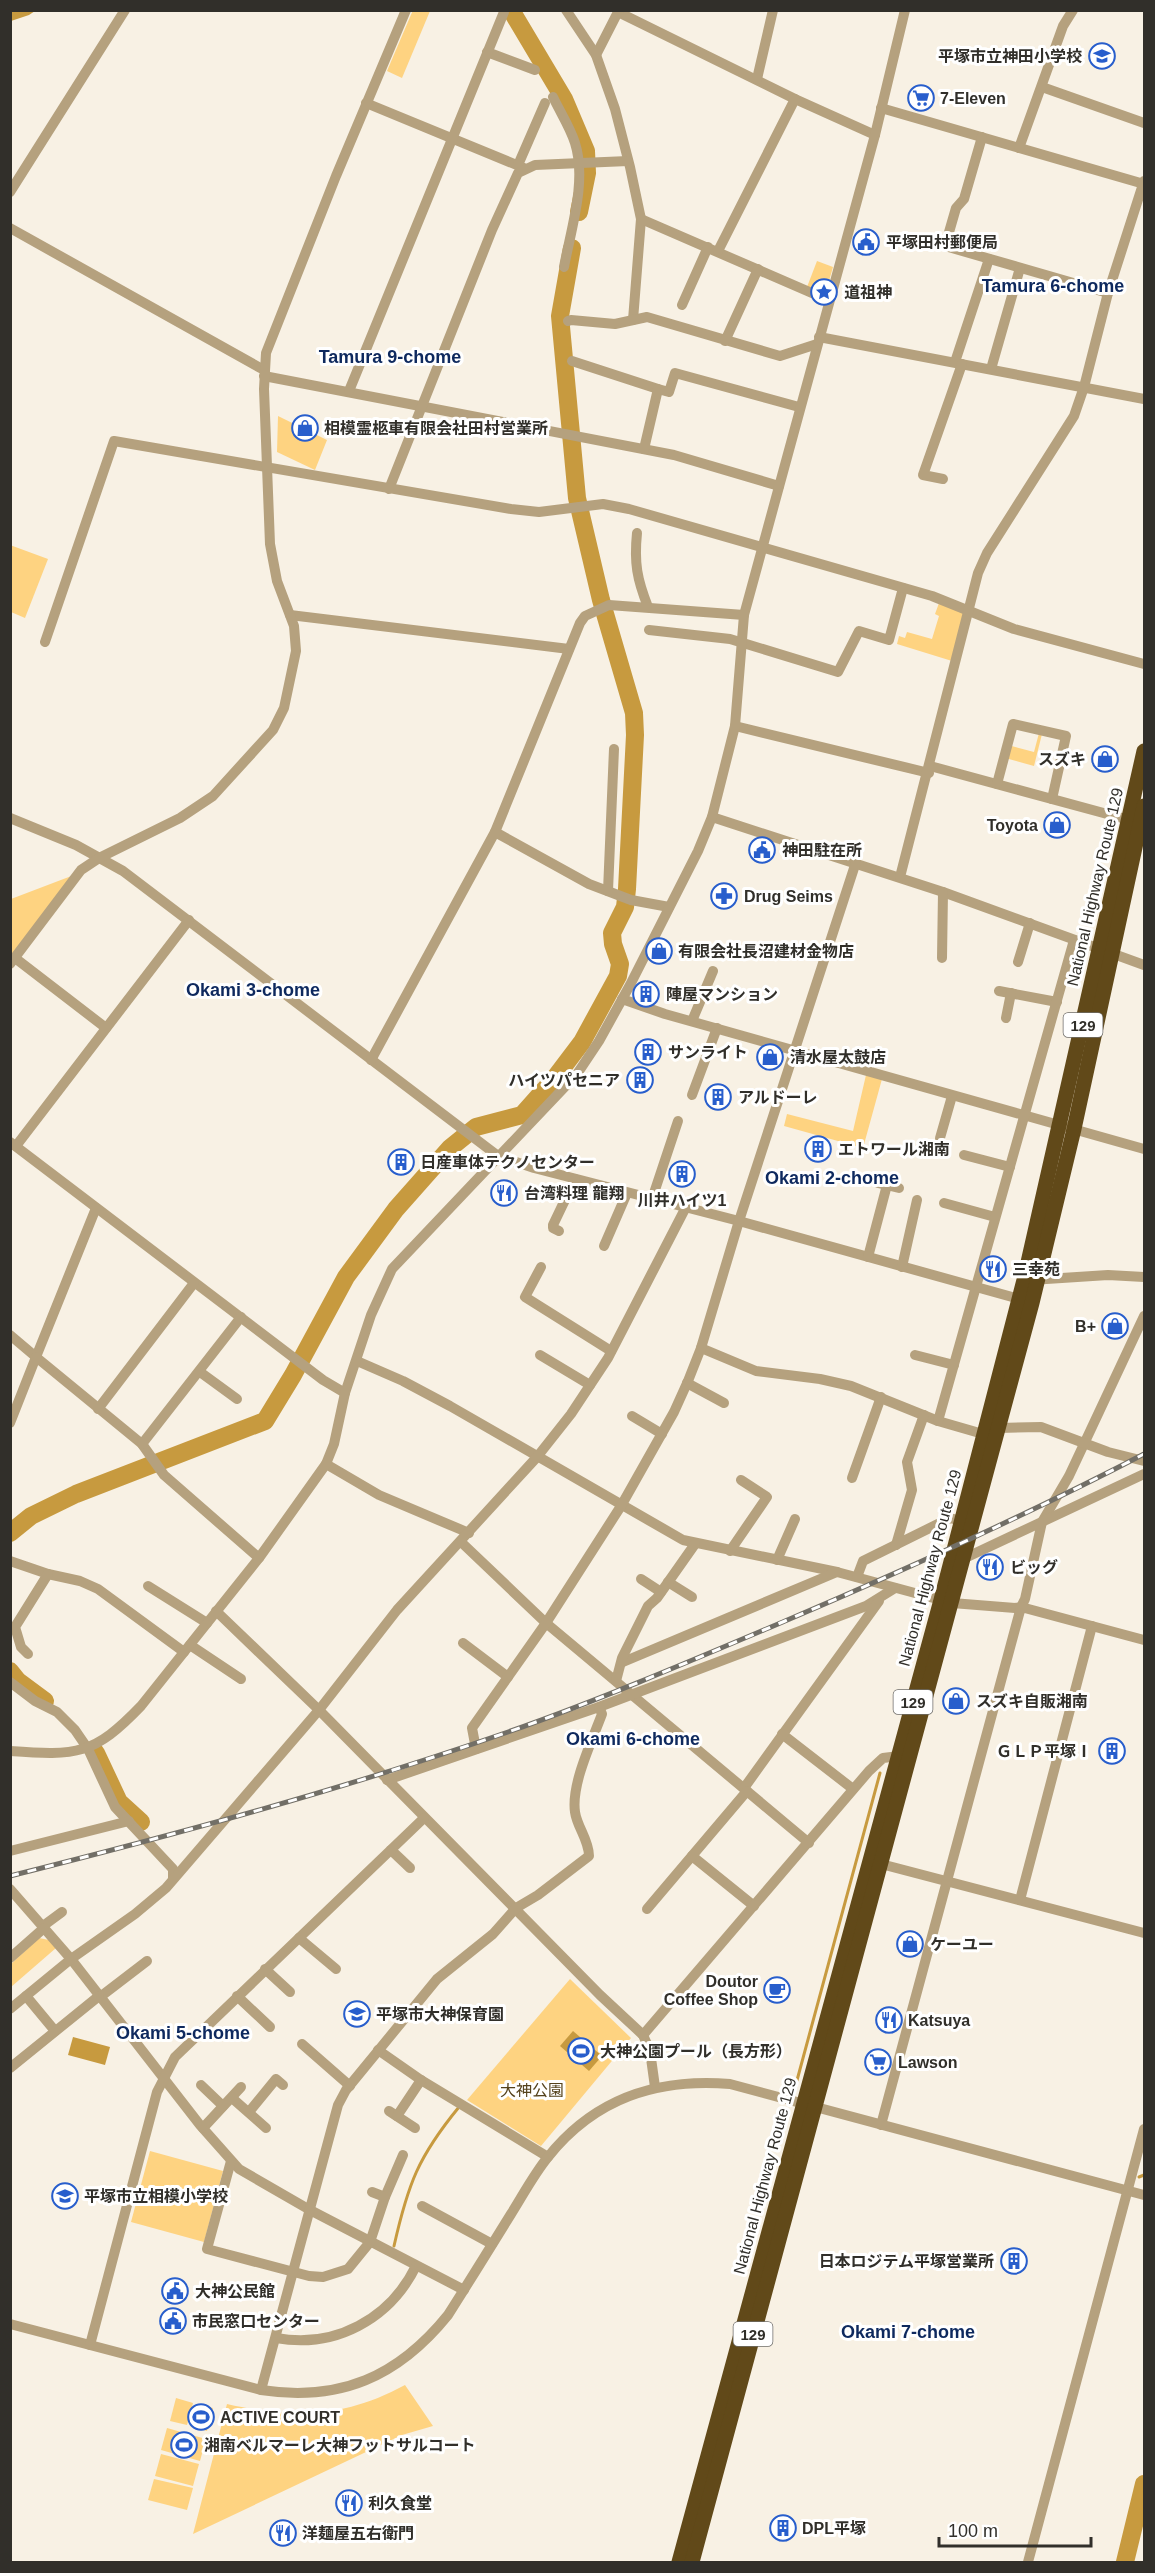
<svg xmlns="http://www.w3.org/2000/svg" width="1155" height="2573" font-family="Arial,'Noto Sans JP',sans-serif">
  <rect width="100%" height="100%" fill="#f8f1e4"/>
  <g fill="#fed381">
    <path d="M413 10 430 11 402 78 387 71Z"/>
    <path d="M817 261 833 267 825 295 807 287Z"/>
    <path d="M278 416 327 440 315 470 277 452Z"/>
    <path d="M10 545 48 559 25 618 11 612Z"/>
    <path d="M939 603 961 611 964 615 952 661 897 644 899 636 905 638 907 632 932 639 939 616 935 614Z"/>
    <path d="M1039 733 1042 734 1034 766 1005 758 1008 745 1034 752Z"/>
    <path d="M74 875 11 957V899Z"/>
    <path d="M866 1075 882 1079 863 1148 784 1126 787 1114 853 1131Z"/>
    <path d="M39 1938 49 1940 56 1948 11 1987V1964Z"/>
    <path d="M570 1979 631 2038 541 2146 467 2100Z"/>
    <path d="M150 2151 223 2171 204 2242 131 2222Z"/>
    <path d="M405 2385 433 2426 402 2435 193 2534 227 2404C293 2419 344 2418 405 2385Z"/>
    <path d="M176 2398 193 2403 187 2425 170 2421Z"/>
    <path d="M196 2404 213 2408 207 2431 190 2426Z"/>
    <path d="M167 2428 206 2439 200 2461 161 2450Z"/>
    <path d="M161 2454 199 2464 193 2486 155 2476Z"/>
    <path d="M154 2479 193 2488 187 2510 148 2500Z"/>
  </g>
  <g fill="#c79a3f">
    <path d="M11 10H35V11L29 15 11 21Z"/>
    <path d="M573 2031 602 2056 589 2071 560 2046Z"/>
    <path d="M73 2037 110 2047 105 2065 68 2055Z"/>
  </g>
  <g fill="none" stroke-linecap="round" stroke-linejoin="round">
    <g stroke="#c79a3f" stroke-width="3">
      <path d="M796 2084 880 1773"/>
      <path d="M1139 2177 1144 2175"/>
      <path d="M394 2246C408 2184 418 2157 459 2107"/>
    </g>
    <g stroke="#c79a3f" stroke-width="18">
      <path d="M511 10 564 99 586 151 587 173 579 212"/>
      <path d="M10 1533 31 1516 76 1494 265 1421 293 1375 346 1277 396 1209 450 1148 476 1127 522 1115 554 1079 582 1042 618 976 620 964 613 944 612 933 625 907 627 889 635 735 634 713 601 600 577 498 560 316 572 248"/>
      <path d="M10 1671 18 1681 45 1701"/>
      <path d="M96 1753 119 1802 141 1822"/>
      <path d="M1125 2562 1144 2484"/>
    </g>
    <g stroke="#b5a17e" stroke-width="10">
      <path d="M566 10 596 55 615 109 630 167 641 219 633 320"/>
      <path d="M618 12 795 99 875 135"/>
      <path d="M487 52 535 70"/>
      <path d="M596 55 619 10"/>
      <path d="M757 79 773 10"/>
      <path d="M1042 87 1144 123"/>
      <path d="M553 97C560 112 570 127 575 143 587 181 571 229 564 267"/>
      <path d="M366 103 524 168"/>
      <path d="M881 108 1144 184"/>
      <path d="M982 137 964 199 956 208 945 246 1108 293"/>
      <path d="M1019 148 1063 26 1073 10"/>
      <path d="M518 165 545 103"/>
      <path d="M10 192 125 10"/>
      <path d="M641 219 828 300"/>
      <path d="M10 228 264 370"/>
      <path d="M718 251 795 99"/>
      <path d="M682 305 708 247"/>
      <path d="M568 321 571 320 615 324 647 317 780 356 817 344"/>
      <path d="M819 337 1144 399"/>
      <path d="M725 341 758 269"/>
      <path d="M572 361 658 389"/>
      <path d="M955 362 989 259"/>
      <path d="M991 369 1020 268"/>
      <path d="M264 376 674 455 779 486"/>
      <path d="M349 391 504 12"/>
      <path d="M644 449 658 389 669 392 675 373 799 407"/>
      <path d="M943 479 923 475 962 364"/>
      <path d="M389 489 492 230 518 173 535 165 628 161"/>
      <path d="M637 533C634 563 637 579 648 607"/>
      <path d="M290 615 569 649"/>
      <path d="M649 630 730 639 838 672 859 631 889 640 903 588"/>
      <path d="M45 642 114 441 511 509 539 512 603 504 629 509 932 596 1014 629 1144 664"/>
      <path d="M735 726 929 773"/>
      <path d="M930 766 1133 821"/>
      <path d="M997 784 1013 724 1066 736 1052 799"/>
      <path d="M712 817 943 892 1144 965"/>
      <path d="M10 818 76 845 123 871 498 1156 534 1168 739 1221 1023 1300"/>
      <path d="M495 832 589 884 631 900 669 907"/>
      <path d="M900 877 978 573 987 553 1074 416 1084 387 1108 293 1144 181"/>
      <path d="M608 891 614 749"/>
      <path d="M15 958 106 1028"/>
      <path d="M942 958 943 892"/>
      <path d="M1018 962 1030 923"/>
      <path d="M10 964 81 870 99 858 180 818 213 796 273 730 284 708 296 651 294 626 277 581 270 544 264 389 266 353 336 176 406 10"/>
      <path d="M999 991 1057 1002"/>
      <path d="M622 999 665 1014 1144 1149"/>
      <path d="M1006 1018 1011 993"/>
      <path d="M692 1021 713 971"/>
      <path d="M371 1060 495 832 580 623 585 616 609 605 744 615"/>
      <path d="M692 1095 717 1028"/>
      <path d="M940 1138 952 1096"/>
      <path d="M10 1142 323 1380 345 1393"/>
      <path d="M16 1146 189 920"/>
      <path d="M964 1155 1010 1167"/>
      <path d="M878 1183 899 1188"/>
      <path d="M652 1199 678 1121"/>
      <path d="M944 1203 995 1217"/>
      <path d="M559 1231 553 1228V1225L575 1179"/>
      <path d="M604 1246 627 1193"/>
      <path d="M868 1257 887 1185"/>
      <path d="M541 1267 525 1297 611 1351"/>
      <path d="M902 1267 917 1200"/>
      <path d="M1031 1280 1108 1275 1144 1277"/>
      <path d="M10 1335 36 1357 96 1208"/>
      <path d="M701 1348 756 1371 820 1379 851 1386 938 1421 983 1434"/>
      <path d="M540 1355 590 1385"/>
      <path d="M915 1355 954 1365"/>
      <path d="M357 1361 403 1381 450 1406 683 1540 837 1572 952 1603 1015 1608 1021 1607 1025 1599 1042 1522 1069 1476 1144 1316"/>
      <path d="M200 1372 237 1399"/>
      <path d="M687 1383 724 1403"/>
      <path d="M98 1409 194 1283"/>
      <path d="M632 1416 662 1434"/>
      <path d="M938 1421 1074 940"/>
      <path d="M10 1423 36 1357 142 1444 164 1475 259 1558"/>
      <path d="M999 1428 1041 1427 1108 1452 1144 1461"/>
      <path d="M142 1444 241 1317"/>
      <path d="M326 1464 379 1495 469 1533"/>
      <path d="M852 1478 881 1397"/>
      <path d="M461 1542 546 1623 809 1843"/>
      <path d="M896 1545 912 1490 907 1462 924 1415"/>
      <path d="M730 1551 767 1497 741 1480"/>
      <path d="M965 1558 1144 1474"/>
      <path d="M777 1560 795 1519"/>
      <path d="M10 1561 48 1574 80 1581 98 1589 184 1652"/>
      <path d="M857 1577 863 1561 950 1518 961 1521"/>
      <path d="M641 1579 661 1592"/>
      <path d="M668 1582 692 1597"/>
      <path d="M148 1586 207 1623"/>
      <path d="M216 1611 319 1710 600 1995 643 2035 650 2051 655 2087"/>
      <path d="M463 1643 508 1677"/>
      <path d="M190 1645 241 1679"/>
      <path d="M28 1654 21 1647 15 1627 48 1574"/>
      <path d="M623 1662 837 1572"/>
      <path d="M616 1681 622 1658 648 1606 657 1598 695 1544"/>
      <path d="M10 1682 35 1701 57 1712 75 1730 88 1749 115 1807 173 1869V1878"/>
      <path d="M782 1734 853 1789"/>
      <path d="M476 1749 472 1728 546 1623 621 1506 674 1412 688 1381 701 1348 739 1221 856 862"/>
      <path d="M10 1751C77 1756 94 1755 141 1706L259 1558 326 1464 334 1444 345 1393 371 1315 392 1269 577 1074 599 1041 630 985 698 851 712 817 735 726 744 615 875 135 905 10"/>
      <path d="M387 1780 599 1707 866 1606 895 1588"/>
      <path d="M744 1788 879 1601"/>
      <path d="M391 1850 410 1868"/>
      <path d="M10 1851 129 1821"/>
      <path d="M692 1856 754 1906"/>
      <path d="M881 1864 1144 1933"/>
      <path d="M10 1889 71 1959 200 2125 239 2169 310 2210 464 2290"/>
      <path d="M1020 1900 1092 1626"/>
      <path d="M647 1909 747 1791"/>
      <path d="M43 1926 62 1912"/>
      <path d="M299 1938 336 1969"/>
      <path d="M10 1958 44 1928"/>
      <path d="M265 1969 290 1992"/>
      <path d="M26 1996 55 2031"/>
      <path d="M237 1996 270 2027"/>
      <path d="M100 1997 147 1961"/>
      <path d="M10 2009 71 1959 135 1914 166 1888 319 1710 397 1610 537 1457 571 1414 608 1358 686 1207"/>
      <path d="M643 2035 869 1771 883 1758 899 1756"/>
      <path d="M302 2044 350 2086"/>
      <path d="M378 2050 421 2080 548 2157"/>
      <path d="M10 2068 99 1996"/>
      <path d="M201 2085 223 2106"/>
      <path d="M232 2098 266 2128"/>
      <path d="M389 2111 415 2128"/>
      <path d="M249 2112 276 2079 283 2085"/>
      <path d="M397 2116 421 2080"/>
      <path d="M881 2125 1021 1607 1144 1640"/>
      <path d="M203 2128 241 2087"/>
      <path d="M231 2161 207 2249 309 2276 323 2277 348 2269 370 2242 385 2197 403 2155"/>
      <path d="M372 2192 385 2197"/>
      <path d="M422 2206 492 2244"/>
      <path d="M10 2324 261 2390C340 2402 398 2377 448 2315 469 2282 490 2248 511 2214 523 2195 534 2174 548 2157 595 2098 657 2078 730 2084L1144 2195"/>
      <path d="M276 2338C335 2349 390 2319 416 2266"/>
      <path d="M90 2345 157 2092 175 2057 424 1818"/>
      <path d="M261 2390 338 2105 346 2090 437 1979 493 1934 516 1908 538 1895 589 1856C589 1840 577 1827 575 1812 571 1784 592 1741 602 1714L599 1707"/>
      <path d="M1028 2562 1144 2129"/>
    </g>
    <g stroke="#614919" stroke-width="15">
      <path d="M679 2562 941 1600 1024 1280 1144 751"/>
      <path d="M692 2562 1032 1303 1074 1129 1144 806"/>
    </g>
    <g stroke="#726f67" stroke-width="5">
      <path id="rail" d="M10 1876C178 1834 344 1789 508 1732 602 1699 693 1660 785 1621 907 1569 1027 1515 1144 1454"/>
    </g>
    <use href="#rail" stroke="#fff" stroke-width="3" stroke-dasharray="9" stroke-linecap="butt"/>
  </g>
  <defs>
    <g id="school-ring" transform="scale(1.35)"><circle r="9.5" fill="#fff" stroke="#285ecc" stroke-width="1.5"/><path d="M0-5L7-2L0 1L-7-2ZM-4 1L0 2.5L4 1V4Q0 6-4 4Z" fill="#285ecc"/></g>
    <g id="supermarket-ring" transform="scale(1.35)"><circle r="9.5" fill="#fff" stroke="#285ecc" stroke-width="1.5"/><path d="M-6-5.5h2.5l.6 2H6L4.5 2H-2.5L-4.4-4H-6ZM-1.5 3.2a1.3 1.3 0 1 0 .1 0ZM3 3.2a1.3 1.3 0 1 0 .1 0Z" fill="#285ecc"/></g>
    <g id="civic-ring" transform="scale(1.35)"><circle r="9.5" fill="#fff" stroke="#285ecc" stroke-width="1.5"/><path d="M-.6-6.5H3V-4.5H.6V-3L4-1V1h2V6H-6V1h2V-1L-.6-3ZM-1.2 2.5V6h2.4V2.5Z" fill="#285ecc"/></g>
    <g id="sight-ring" transform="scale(1.35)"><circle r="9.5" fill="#fff" stroke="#285ecc" stroke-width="1.5"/><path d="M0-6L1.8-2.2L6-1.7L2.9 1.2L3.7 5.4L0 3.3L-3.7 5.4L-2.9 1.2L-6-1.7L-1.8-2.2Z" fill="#285ecc"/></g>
    <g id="shop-ring" transform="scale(1.35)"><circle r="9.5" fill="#fff" stroke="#285ecc" stroke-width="1.5"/><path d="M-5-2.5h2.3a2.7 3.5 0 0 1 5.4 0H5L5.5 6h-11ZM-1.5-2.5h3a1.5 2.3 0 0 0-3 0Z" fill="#285ecc"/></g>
    <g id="pharmacy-ring" transform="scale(1.35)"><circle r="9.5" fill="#fff" stroke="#285ecc" stroke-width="1.5"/><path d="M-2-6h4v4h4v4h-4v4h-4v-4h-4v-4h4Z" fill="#285ecc"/></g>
    <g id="building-ring" transform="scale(1.35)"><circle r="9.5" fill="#fff" stroke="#285ecc" stroke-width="1.5"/><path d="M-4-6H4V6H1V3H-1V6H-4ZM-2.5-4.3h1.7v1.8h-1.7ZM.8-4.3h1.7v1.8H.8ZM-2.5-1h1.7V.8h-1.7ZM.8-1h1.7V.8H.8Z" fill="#285ecc"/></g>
    <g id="restaurant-ring" transform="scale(1.35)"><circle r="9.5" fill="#fff" stroke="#285ecc" stroke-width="1.5"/><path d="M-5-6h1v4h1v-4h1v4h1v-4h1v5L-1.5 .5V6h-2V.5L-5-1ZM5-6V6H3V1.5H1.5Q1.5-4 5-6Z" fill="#285ecc"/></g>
    <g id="cafe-ring" transform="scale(1.35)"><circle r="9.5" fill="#fff" stroke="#285ecc" stroke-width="1.5"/><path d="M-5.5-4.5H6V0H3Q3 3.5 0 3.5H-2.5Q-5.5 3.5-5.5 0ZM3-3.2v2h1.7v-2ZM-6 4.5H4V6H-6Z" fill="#285ecc"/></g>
    <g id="stadium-ring" transform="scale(1.35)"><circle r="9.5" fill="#fff" stroke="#285ecc" stroke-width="1.5"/><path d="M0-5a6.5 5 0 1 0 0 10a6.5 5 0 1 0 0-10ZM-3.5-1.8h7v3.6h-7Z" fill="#285ecc"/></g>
  </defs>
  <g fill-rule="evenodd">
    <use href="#school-ring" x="1102" y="56"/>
    <use href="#supermarket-ring" x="921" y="98"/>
    <use href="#civic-ring" x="866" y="242"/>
    <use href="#sight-ring" x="824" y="292"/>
    <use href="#shop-ring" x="305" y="428"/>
    <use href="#shop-ring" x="1105" y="759"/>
    <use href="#shop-ring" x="1057" y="825"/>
    <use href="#civic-ring" x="762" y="850"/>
    <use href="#pharmacy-ring" x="724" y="896"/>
    <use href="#shop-ring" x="659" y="951"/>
    <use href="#building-ring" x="646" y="994"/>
    <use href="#building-ring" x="648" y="1052"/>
    <use href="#shop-ring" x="770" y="1057"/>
    <use href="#building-ring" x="640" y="1080"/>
    <use href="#building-ring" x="718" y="1097"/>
    <use href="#building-ring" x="818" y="1149"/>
    <use href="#building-ring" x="401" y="1162"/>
    <use href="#building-ring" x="682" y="1174"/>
    <use href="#restaurant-ring" x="504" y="1193"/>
    <use href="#restaurant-ring" x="993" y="1269"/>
    <use href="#shop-ring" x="1115" y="1326"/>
    <use href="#restaurant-ring" x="990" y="1567"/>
    <use href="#shop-ring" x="956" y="1701"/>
    <use href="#building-ring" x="1112" y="1751"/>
    <use href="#shop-ring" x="910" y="1944"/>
    <use href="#cafe-ring" x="777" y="1990"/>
    <use href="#school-ring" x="357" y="2014"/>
    <use href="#restaurant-ring" x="889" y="2020"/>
    <use href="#stadium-ring" x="581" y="2051"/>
    <use href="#supermarket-ring" x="878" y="2062"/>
    <use href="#school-ring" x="65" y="2196"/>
    <use href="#building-ring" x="1014" y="2261"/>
    <use href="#civic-ring" x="175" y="2291"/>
    <use href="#civic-ring" x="173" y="2321"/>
    <use href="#stadium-ring" x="201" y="2417"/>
    <use href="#stadium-ring" x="184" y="2445"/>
    <use href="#restaurant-ring" x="349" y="2503"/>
    <use href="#building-ring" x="783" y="2528"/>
    <use href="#restaurant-ring" x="283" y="2533"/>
  </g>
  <g text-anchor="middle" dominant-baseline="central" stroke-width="6" stroke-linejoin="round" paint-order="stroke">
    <g fill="#fff" stroke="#6f6d6a" stroke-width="1.5">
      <rect x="1063.5" y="1013" width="39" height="24" rx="4.5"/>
      <rect x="893.5" y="1690" width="39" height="24" rx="4.5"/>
      <rect x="733.5" y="2322" width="39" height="24" rx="4.5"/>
    </g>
    <g font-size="15" font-weight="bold" fill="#312f2a">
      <text x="1083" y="1025">129</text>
      <text x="913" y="1702">129</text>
      <text x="753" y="2334">129</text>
    </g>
    <g font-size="16" font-weight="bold" fill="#312f2a" stroke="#fff" text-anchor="start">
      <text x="1082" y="56" text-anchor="end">平塚市立神田小学校</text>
      <text x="940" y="98">7-Eleven</text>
      <text x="886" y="242">平塚田村郵便局</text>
      <text x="844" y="292">道祖神</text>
      <text x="324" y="428">相模霊柩車有限会社田村営業所</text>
      <text x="1086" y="759" text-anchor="end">スズキ</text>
      <text x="1038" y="825" text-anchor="end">Toyota</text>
      <text x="782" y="850">神田駐在所</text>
      <text x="744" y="896">Drug Seims</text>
      <text x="678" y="951">有限会社長沼建材金物店</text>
      <text x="666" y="994">陣屋マンション</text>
      <text x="668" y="1052">サンライト</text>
      <text x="790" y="1057">清水屋太鼓店</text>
      <text x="620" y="1080" text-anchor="end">ハイツパセニア</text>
      <text x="738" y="1097">アルドーレ</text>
      <text x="838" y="1149">エトワール湘南</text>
      <text x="420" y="1162">日産車体テクノセンター</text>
      <text x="524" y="1193">台湾料理 龍翔</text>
      <text x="682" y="1200" text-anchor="middle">川井ハイツ1</text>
      <text x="1012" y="1269">三幸苑</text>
      <text x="1096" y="1326" text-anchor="end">B+</text>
      <text x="1010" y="1567">ビッグ</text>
      <text x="976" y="1701">スズキ自販湘南</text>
      <text x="1092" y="1751" text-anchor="end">ＧＬＰ平塚Ⅰ</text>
      <text x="930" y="1944">ケーユー</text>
      <text x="758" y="1981" text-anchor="end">Doutor<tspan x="758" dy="18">Coffee Shop</tspan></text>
      <text x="376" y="2014">平塚市大神保育園</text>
      <text x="908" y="2020">Katsuya</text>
      <text x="600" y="2051">大神公園プール（長方形）</text>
      <text x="898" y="2062">Lawson</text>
      <text x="84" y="2196">平塚市立相模小学校</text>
      <text x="994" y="2261" text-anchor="end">日本ロジテム平塚営業所</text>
      <text x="195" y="2291">大神公民館</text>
      <text x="192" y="2321">市民窓口センター</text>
      <text x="220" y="2417">ACTIVE COURT</text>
      <text x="204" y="2445">湘南ベルマーレ大神フットサルコート</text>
      <text x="368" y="2503">利久食堂</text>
      <text x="802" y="2528">DPL平塚</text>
      <text x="302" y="2533">洋麺屋五右衛門</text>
    </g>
    <g font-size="16" fill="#312f2a" stroke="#fff">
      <text transform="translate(1095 887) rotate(-77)">National Highway Route 129</text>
      <text transform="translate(930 1568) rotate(-75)">National Highway Route 129</text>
      <text transform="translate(765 2176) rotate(-75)">National Highway Route 129</text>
    </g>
    <g font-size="16" fill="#55421c" stroke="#fff">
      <text x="532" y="2090">大神公園</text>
    </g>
    <g font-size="18" font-weight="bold" fill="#0e295e" stroke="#fff">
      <text x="1053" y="286">Tamura 6-chome</text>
      <text x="390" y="357">Tamura 9-chome</text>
      <text x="253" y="990">Okami 3-chome</text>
      <text x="832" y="1178">Okami 2-chome</text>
      <text x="633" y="1739">Okami 6-chome</text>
      <text x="183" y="2033">Okami 5-chome</text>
      <text x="908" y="2332">Okami 7-chome</text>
    </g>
  </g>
  <rect width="1155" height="2573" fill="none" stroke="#312f2a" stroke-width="24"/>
  <path d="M939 2537v9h152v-9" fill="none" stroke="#312f2a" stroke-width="3"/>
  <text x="948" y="2537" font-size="18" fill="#312f2a" stroke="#ffffff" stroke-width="4.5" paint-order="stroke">100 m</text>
</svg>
